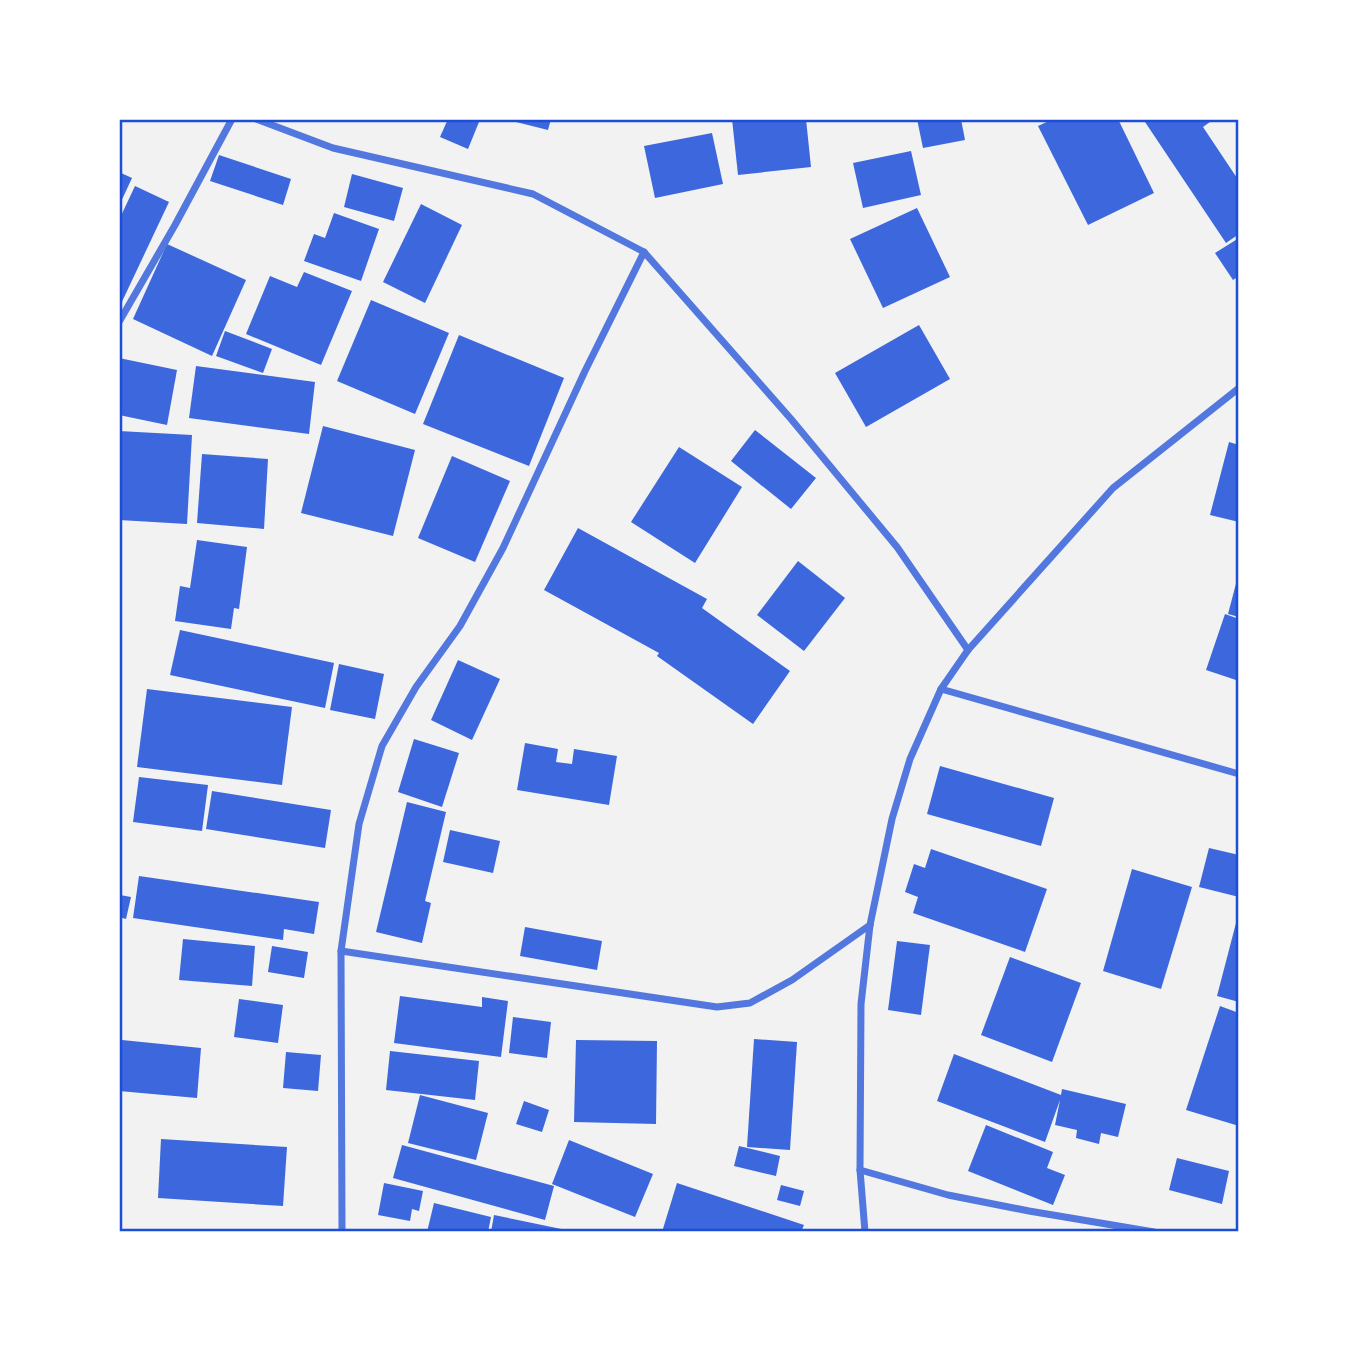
<svg xmlns="http://www.w3.org/2000/svg" width="1358" height="1351" font-family="'Noto Sans',sans-serif">
  <rect width="100%" height="100%" fill="#f2f2f2"/>
  <g fill="#3d67dc">
    <path d="M448 119H472L479 122 468 149 440 137Z"/>
    <path d="M504 119H551L548 130Z"/>
    <path d="M732 119H806L811 167 738 175Z"/>
    <path d="M917 119H961L965 140 923 148Z"/>
    <path d="M1053 119H1118L1154 193 1088 225 1038 126Z"/>
    <path d="M1143 119H1214L1203 127 1239 181V234L1226 243Z"/>
    <path d="M712 133 723 184 655 198 644 146Z"/>
    <path d="M911 151 921 195 863 208 853 163Z"/>
    <path d="M219 155 291 179 283 205 210 181Z"/>
    <path d="M119 172 132 178 119 206Z"/>
    <path d="M352 174 403 188 394 221 344 207Z"/>
    <path d="M135 186 169 202 119 308V220Z"/>
    <path d="M421 204 462 225 425 303 383 282Z"/>
    <path d="M917 208 950 277 883 308 850 239Z"/>
    <path d="M334 213 379 229 361 281 304 261 314 234 325 238Z"/>
    <path d="M1239 238V276L1233 280 1215 253Z"/>
    <path d="M167 244 246 280 212 356 133 319Z"/>
    <path d="M304 272 352 291 321 365 246 334 270 276 297 287Z"/>
    <path d="M371 300 449 333 415 414 337 381Z"/>
    <path d="M919 325 950 379 866 427 835 373Z"/>
    <path d="M225 331 272 349 263 373 216 356Z"/>
    <path d="M459 335 564 378 529 466 423 424Z"/>
    <path d="M119 358 177 370 167 425 119 415Z"/>
    <path d="M196 366 315 382 309 434 189 418Z"/>
    <path d="M323 426 415 450 393 536 301 513Z"/>
    <path d="M755 430 816 478 791 509 731 461Z"/>
    <path d="M119 431 192 435 187 524 119 520Z"/>
    <path d="M1229 442 1239 445V522L1210 515Z"/>
    <path d="M679 447 742 487 695 563 631 522Z"/>
    <path d="M202 454 268 459 264 529 197 523Z"/>
    <path d="M452 456 510 481 475 562 418 538Z"/>
    <path d="M578 528 707 599 702 608 790 671 753 724 657 656 659 653 544 590Z"/>
    <path d="M197 540 247 547 239 609 234 608 231 629 175 621 180 586 190 588Z"/>
    <path d="M798 561 845 598 804 651 757 615Z"/>
    <path d="M1238 576H1239V617L1228 614Z"/>
    <path d="M1225 614 1239 619V681L1206 670Z"/>
    <path d="M180 630 334 663 325 708 170 675Z"/>
    <path d="M458 660 500 679 472 740 431 720Z"/>
    <path d="M339 664 384 674 375 719 330 710Z"/>
    <path d="M147 689 292 707 282 785 137 767Z"/>
    <path d="M414 739 459 753 442 807 398 792Z"/>
    <path d="M525 743 558 749 556 762 572 764 574 749 617 756 609 805 517 790Z"/>
    <path d="M940 766 1054 798 1041 846 927 814Z"/>
    <path d="M139 777 208 785 202 831 133 822Z"/>
    <path d="M212 791 331 810 325 848 206 829Z"/>
    <path d="M407 802 446 812 425 901 431 903 422 943 376 932Z"/>
    <path d="M450 830 500 841 493 873 443 862Z"/>
    <path d="M1209 848 1239 855V897L1199 887Z"/>
    <path d="M931 849 1047 889 1025 952 913 913 918 897 905 892 914 864 925 868Z"/>
    <path d="M1132 869 1192 887 1161 989 1103 971Z"/>
    <path d="M139 876 319 902 314 934 284 929 283 940 133 918Z"/>
    <path d="M120 895 131 897 126 919 119 917Z"/>
    <path d="M1236 923 1239 924V1002L1217 996Z"/>
    <path d="M525 927 602 941 597 970 520 956Z"/>
    <path d="M183 939 255 946 252 986 179 980Z"/>
    <path d="M897 941 930 945 921 1015 888 1010Z"/>
    <path d="M272 946 308 952 304 978 268 972Z"/>
    <path d="M1010 957 1081 983 1052 1062 981 1035Z"/>
    <path d="M400 996 482 1007V997L508 1001 501 1057 394 1043Z"/>
    <path d="M239 999 283 1005 278 1043 234 1037Z"/>
    <path d="M1220 1006 1239 1013V1126L1186 1110Z"/>
    <path d="M513 1017 551 1022 547 1058 509 1053Z"/>
    <path d="M754 1039 797 1042 790 1150 747 1147Z"/>
    <path d="M122 1040 201 1048 197 1098 119 1091Z"/>
    <path d="M576 1040 657 1041 656 1124 574 1122Z"/>
    <path d="M390 1051 479 1061 475 1100 386 1090Z"/>
    <path d="M286 1052 321 1055 318 1091 283 1088Z"/>
    <path d="M954 1054 1061 1095 1062 1089 1126 1104 1118 1137 1101 1133 1099 1144 1076 1138 1077 1130 1055 1125 1060 1100 1045 1142 937 1101Z"/>
    <path d="M420 1095 488 1113 476 1160 408 1143Z"/>
    <path d="M524 1101 549 1110 542 1132 516 1124Z"/>
    <path d="M986 1125 1053 1152 1047 1168 1065 1175 1053 1205 968 1171Z"/>
    <path d="M161 1139 287 1147 283 1206 158 1198Z"/>
    <path d="M569 1140 653 1174 635 1217 552 1184Z"/>
    <path d="M402 1145 554 1186 545 1220 393 1178Z"/>
    <path d="M739 1146 780 1156 776 1176 734 1166Z"/>
    <path d="M1177 1158 1229 1171 1222 1204 1169 1190Z"/>
    <path d="M384 1183 423 1191 419 1211 412 1209 410 1221 378 1215Z"/>
    <path d="M677 1183 804 1225 801 1232H662Z"/>
    <path d="M781 1185 804 1191 800 1206 777 1200Z"/>
    <path d="M434 1203 491 1217 488 1232H427Z"/>
    <path d="M494 1215 571 1231V1232H491Z"/>
  </g>
  <g fill="none" stroke-linecap="round" stroke-linejoin="round">
    <g stroke="#5277de" stroke-width="7">
      <path d="M256 119 333 148 533 194 644 252 791 419 897 547 968 650"/>
      <path d="M119 322 175 225 232 119"/>
      <path d="M941 689 1239 774"/>
      <path d="M341 951 717 1007 750 1003 792 980 870 925"/>
      <path d="M860 1170 948 1195 1029 1211 1154 1232"/>
      <path d="M342 1232 341 951 359 824 382 746 416 687 460 626 503 548 585 371 644 252"/>
      <path d="M865 1232 860 1170 861 1004 870 925 892 819 910 759 941 689 968 650 1113 488 1239 388"/>
    </g>
  </g>
  <rect width="1358" height="1351" fill="none" stroke="#ffffff" stroke-width="242"/>
  <rect x="121" y="121" width="1116" height="1109" fill="none" stroke="#1d4ed8" stroke-width="2.5"/>
</svg>
